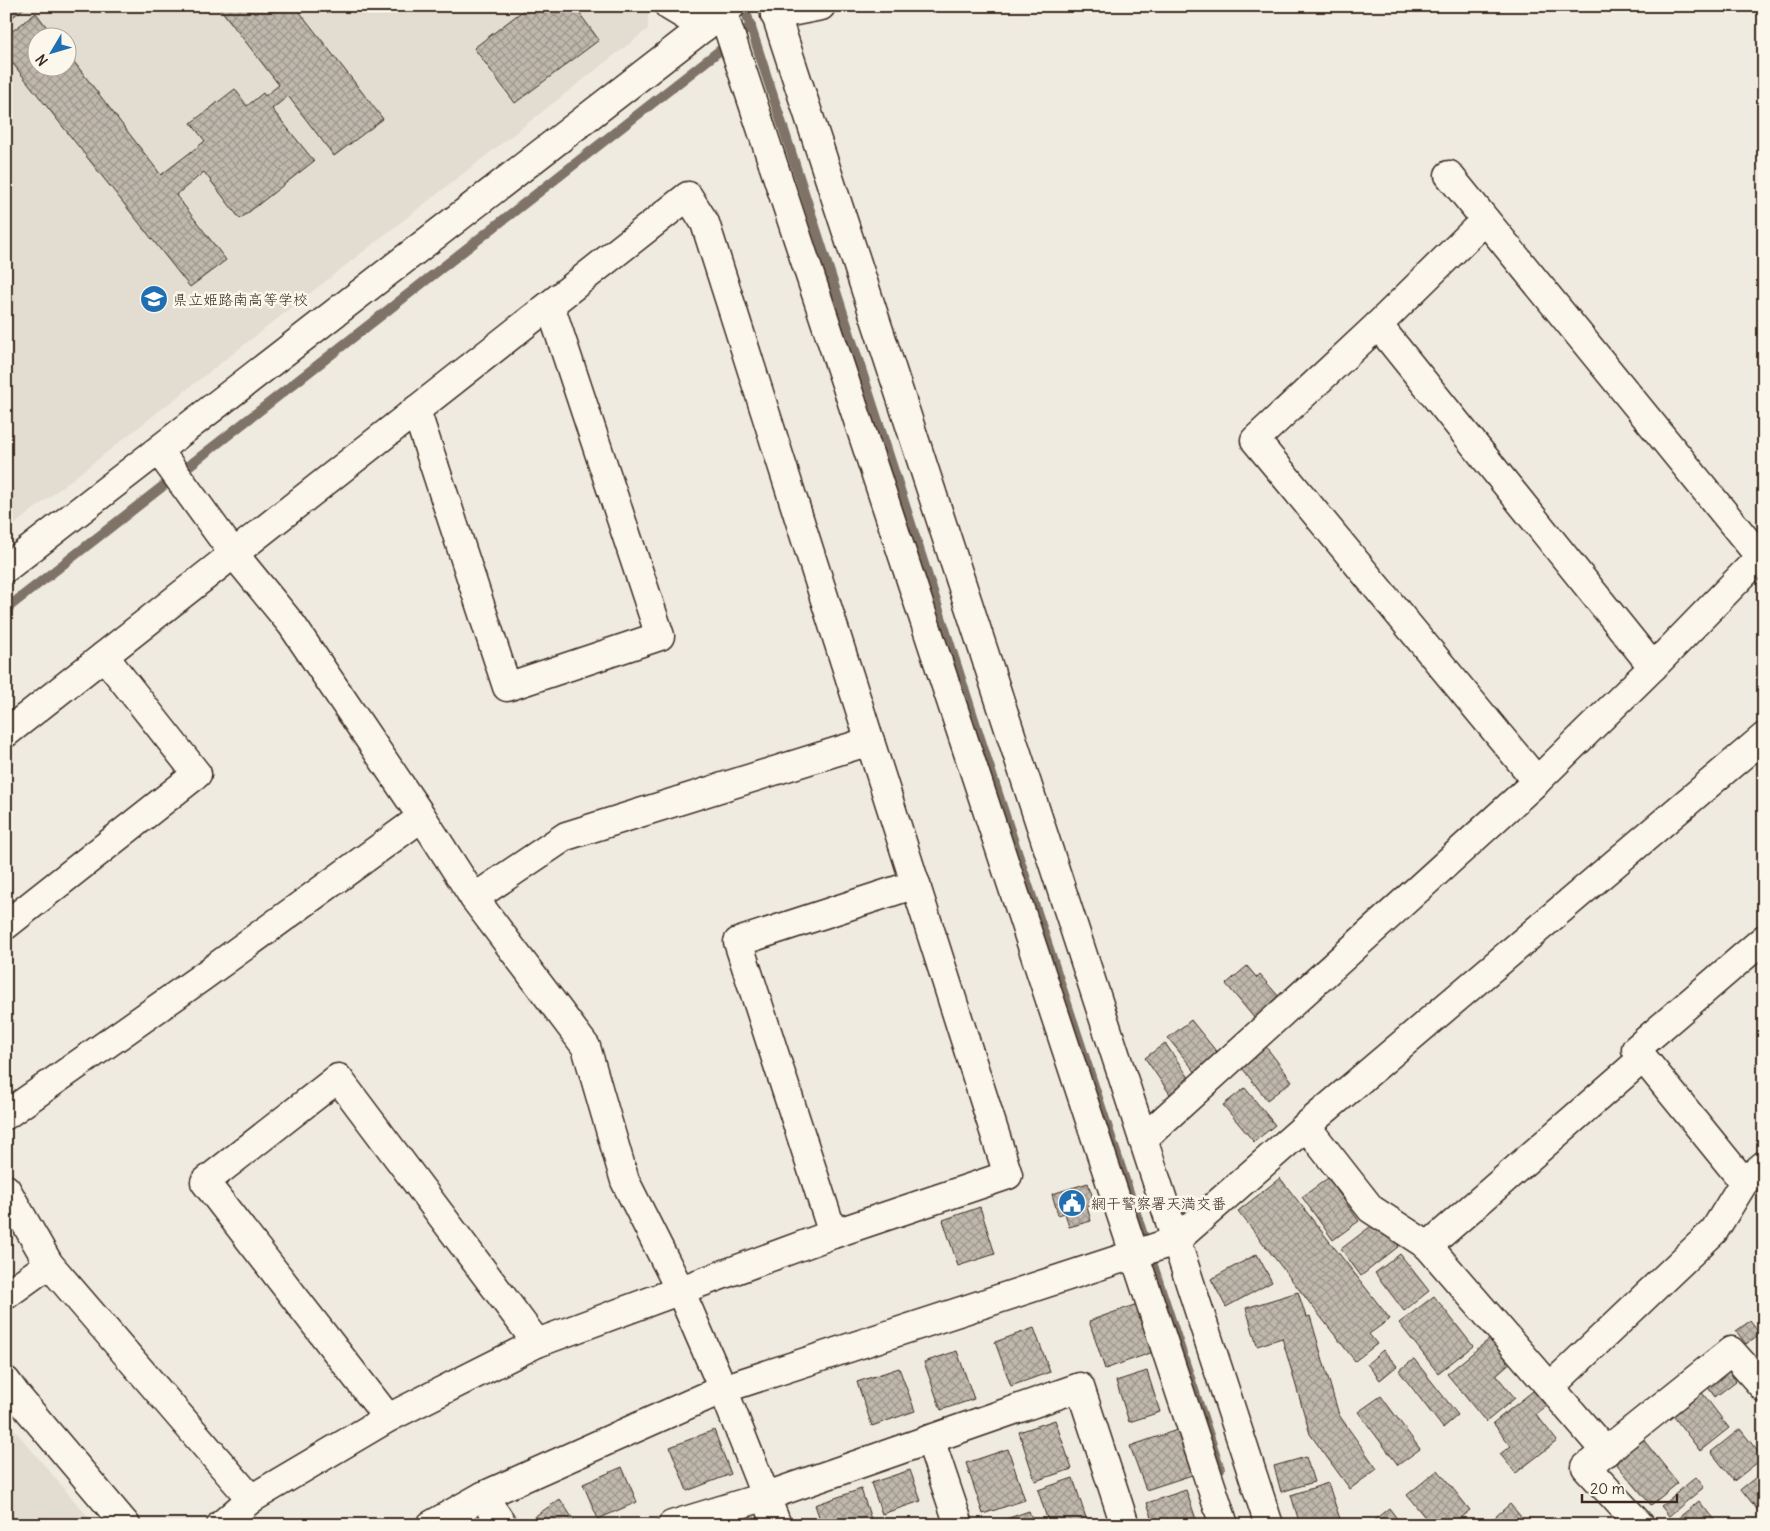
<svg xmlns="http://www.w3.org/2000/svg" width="1770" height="1531" font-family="Delius,'Klee One',sans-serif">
  <defs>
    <pattern id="building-cross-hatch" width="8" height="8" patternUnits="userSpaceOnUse" patternTransform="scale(1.25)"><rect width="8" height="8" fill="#c0b8ad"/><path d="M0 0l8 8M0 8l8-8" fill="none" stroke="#9d968c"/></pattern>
  </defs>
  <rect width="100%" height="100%" fill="#f0ebe0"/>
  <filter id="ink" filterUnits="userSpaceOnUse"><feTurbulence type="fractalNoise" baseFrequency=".02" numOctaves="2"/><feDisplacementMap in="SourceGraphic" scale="10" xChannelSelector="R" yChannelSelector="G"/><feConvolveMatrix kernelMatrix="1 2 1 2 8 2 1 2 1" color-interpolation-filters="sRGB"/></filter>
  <g filter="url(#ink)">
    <g fill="#e2dcd1" fill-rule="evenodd">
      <path d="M6 6H648V29L6 531ZM38 38H68V68H38Z"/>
      <path d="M6 1420 95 1525H6Z"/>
    </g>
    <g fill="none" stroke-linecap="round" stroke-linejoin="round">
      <g stroke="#7f7367" stroke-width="10">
        <path d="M744 6 1002 806 1220 1469"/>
        <path d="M6 609 751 26"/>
      </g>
    </g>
    <g fill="url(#building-cross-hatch)" stroke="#3b2a1e">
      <path d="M6 6H27L6 22Z"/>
      <path d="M218 6H295L383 119 334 156 288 96 272 109 314 161 240 219 204 172 176 195 226 260 190 287 6 55V36L36 13 55 38H38V68H68V54L161 175 205 141 191 123 235 89 247 106 263 93 265 96 279 85Z"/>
      <path d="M529 6H574L599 40 515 103 474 48Z"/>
      <path d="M1247 966 1257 978 1260 975 1280 998 1255 1019 1226 984Z"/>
      <path d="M1191 1020 1220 1056 1197 1074 1168 1038Z"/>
      <path d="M1165 1043 1192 1082 1172 1097 1145 1058Z"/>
      <path d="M1264 1044 1292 1081 1267 1100 1239 1064Z"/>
      <path d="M1245 1088 1275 1125 1254 1142 1223 1105Z"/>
      <path d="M1280 1178 1390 1319 1369 1334 1377 1344 1355 1361 1238 1211Z"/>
      <path d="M1328 1178 1359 1221 1333 1240 1302 1197Z"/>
      <path d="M1088 1183 1095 1204 1087 1207 1091 1221 1069 1227 1065 1213 1058 1215 1052 1194Z"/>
      <path d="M980 1207 995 1254 958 1266 943 1220Z"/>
      <path d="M1379 1220 1399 1246 1361 1276 1341 1249Z"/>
      <path d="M1257 1254 1272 1282 1226 1307 1211 1279Z"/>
      <path d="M1400 1254 1429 1291 1404 1311 1375 1273Z"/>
      <path d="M1298 1292 1306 1317 1310 1316 1339 1415 1377 1469 1350 1489 1310 1434 1282 1338 1257 1346 1246 1308Z"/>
      <path d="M1434 1296 1473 1346 1438 1373 1399 1323Z"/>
      <path d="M1140 1303 1156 1351 1105 1369 1089 1321Z"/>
      <path d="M1750 1321 1760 1334 1746 1344 1736 1331Z"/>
      <path d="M1034 1328 1050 1372 1011 1386 995 1342Z"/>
      <path d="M1492 1337 1512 1361 1496 1375 1515 1398 1486 1422 1447 1374Z"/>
      <path d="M1383 1350 1397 1366 1380 1380 1367 1364Z"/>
      <path d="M957 1351 974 1399 941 1410 924 1362Z"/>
      <path d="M1414 1359 1458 1415 1443 1428 1399 1371Z"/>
      <path d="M1725 1366 1736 1381 1715 1397 1704 1382Z"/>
      <path d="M899 1368 915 1411 872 1426 857 1382Z"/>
      <path d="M1147 1371 1160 1412 1129 1422 1116 1381Z"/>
      <path d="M1538 1387 1551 1403 1536 1414 1557 1441 1516 1473 1500 1454 1511 1446 1493 1423Z"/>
      <path d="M1700 1390 1729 1428 1700 1451 1671 1413Z"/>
      <path d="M1381 1396 1420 1449 1398 1465 1358 1412Z"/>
      <path d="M1055 1420 1072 1469 1035 1481 1019 1432Z"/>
      <path d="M1180 1429 1195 1474 1146 1490 1130 1446Z"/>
      <path d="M1740 1429 1763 1458 1734 1481 1711 1452Z"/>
      <path d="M714 1430 731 1474 687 1491 670 1447Z"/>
      <path d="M1642 1438 1678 1483 1651 1505 1614 1461Z"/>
      <path d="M1008 1449 1025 1500 983 1514 966 1463Z"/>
      <path d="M1306 1457 1314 1482 1281 1492 1274 1466Z"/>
      <path d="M622 1467 637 1502 598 1519 583 1484Z"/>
      <path d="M910 1470 921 1501 882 1514 871 1483Z"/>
      <path d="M1438 1470 1470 1510 1451 1525H1431L1407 1495Z"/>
      <path d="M1764 1471V1518L1741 1489Z"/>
      <path d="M1696 1477 1704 1487 1669 1516 1661 1506Z"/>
      <path d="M1073 1478 1088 1524 1049 1525 1038 1490Z"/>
      <path d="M1328 1483 1342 1525H1300L1291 1495Z"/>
      <path d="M861 1489 873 1525H845V1523L839 1525H822L815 1505Z"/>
      <path d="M1186 1490 1198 1525H1155L1147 1503Z"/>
      <path d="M560 1499 577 1525H535L531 1519Z"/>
      <path d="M1699 1501 1718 1525H1672L1671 1524Z"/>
      <path d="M1510 1504 1528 1525H1486Z"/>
      <path d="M1389 1508 1402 1525H1368Z"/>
      <path d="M1029 1511 1034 1525H989Z"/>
    </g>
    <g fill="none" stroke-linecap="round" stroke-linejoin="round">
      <g stroke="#3b2a1e" stroke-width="31">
        <path id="pedestrian" d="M723 13 1224 1525"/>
      </g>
      <g stroke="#3b2a1e" stroke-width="31">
        <g id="minor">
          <path d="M669 6 704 27"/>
          <path d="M773 6 1269 1525"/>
          <path d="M775 15 821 6"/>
          <path d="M1449 175 1760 557"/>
          <path d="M1485 220 1378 325 1255 440 1537 781"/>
          <path d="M1378 325 1653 667"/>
          <path d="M416 410 507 687 660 636 550 305"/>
          <path d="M159 451 233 553 292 625 422 817 474 898 586 1047 625 1181 680 1290 723 1389 777 1525"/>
          <path d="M6 568 731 6"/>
          <path d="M6 733 688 196 705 223 1008 1175 833 1234 537 1343 388 1418 251 1499 49 1264 6 1189"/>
          <path d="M474 898 566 836 870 741"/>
          <path d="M6 925 197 774 104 656"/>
          <path d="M6 1115 202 977 422 817"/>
          <path d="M1306 1126 1371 1209 1428 1246 1606 1452"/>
          <path d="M1143 1139 1537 781 1653 667 1764 553"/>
          <path d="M1744 1182 1636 1049 1764 939"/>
          <path d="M833 1234 738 942 916 884"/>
          <path d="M1428 1246 1643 1058"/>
          <path d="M6 1295 49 1264"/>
          <path d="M6 1381 17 1396 126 1525"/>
          <path d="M1550 1387 1714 1231 1744 1182 1764 1165"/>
          <path d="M388 1418 205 1182 338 1078 537 1343"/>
          <path d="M930 1439 959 1525"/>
          <path d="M483 1496 503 1525"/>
          <path d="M221 1525 251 1499"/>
          <path d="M431 1525 483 1496 723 1389 1175 1241 1306 1126 1764 737"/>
          <path d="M672 1525 767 1496 1080 1387 1125 1525"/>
          <path d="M1640 1525 1586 1467 1731 1351 1764 1388"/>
        </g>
      </g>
      <use href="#pedestrian" stroke="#fbf7ec" stroke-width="28"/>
      <use href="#minor" stroke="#fbf7ec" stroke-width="28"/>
    </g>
  </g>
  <defs>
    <g id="school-disc" transform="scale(1.4375)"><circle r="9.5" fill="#1f6fb2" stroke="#fbf7ec"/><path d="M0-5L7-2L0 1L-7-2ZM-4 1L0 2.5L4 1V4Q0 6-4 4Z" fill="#fff"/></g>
    <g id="civic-disc" transform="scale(1.4375)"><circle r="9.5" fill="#1f6fb2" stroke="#fbf7ec"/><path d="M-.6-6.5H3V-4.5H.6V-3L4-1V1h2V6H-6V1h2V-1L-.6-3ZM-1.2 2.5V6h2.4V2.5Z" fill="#fff"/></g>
  </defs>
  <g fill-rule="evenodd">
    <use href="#school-disc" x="154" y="299"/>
    <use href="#civic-disc" x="1072" y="1203"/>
  </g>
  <g text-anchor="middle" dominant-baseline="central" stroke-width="5" stroke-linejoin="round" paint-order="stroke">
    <g font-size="15" fill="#3b2a1e" stroke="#fbf7ec" text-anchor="start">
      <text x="173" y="299">県立姫路南高等学校</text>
      <text x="1091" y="1203">網干警察署天満交番</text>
    </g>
  </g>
  <rect width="1770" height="1531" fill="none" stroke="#fbf7ec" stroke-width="25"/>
  <rect x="12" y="12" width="1745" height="1506" fill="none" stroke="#3b2a1e" stroke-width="2" filter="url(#ink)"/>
  <g transform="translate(52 52) rotate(232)"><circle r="24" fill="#fbf7ec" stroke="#aea59a"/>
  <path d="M0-4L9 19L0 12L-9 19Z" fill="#1f6fb2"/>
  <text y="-8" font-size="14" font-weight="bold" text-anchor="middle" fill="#3b2a1e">N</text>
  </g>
  <path d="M1582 1494v8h95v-8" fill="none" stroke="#3b2a1e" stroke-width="2.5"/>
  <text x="1590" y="1494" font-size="15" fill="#3b2a1e" stroke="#fbf7ec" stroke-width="4" paint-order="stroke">20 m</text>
</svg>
